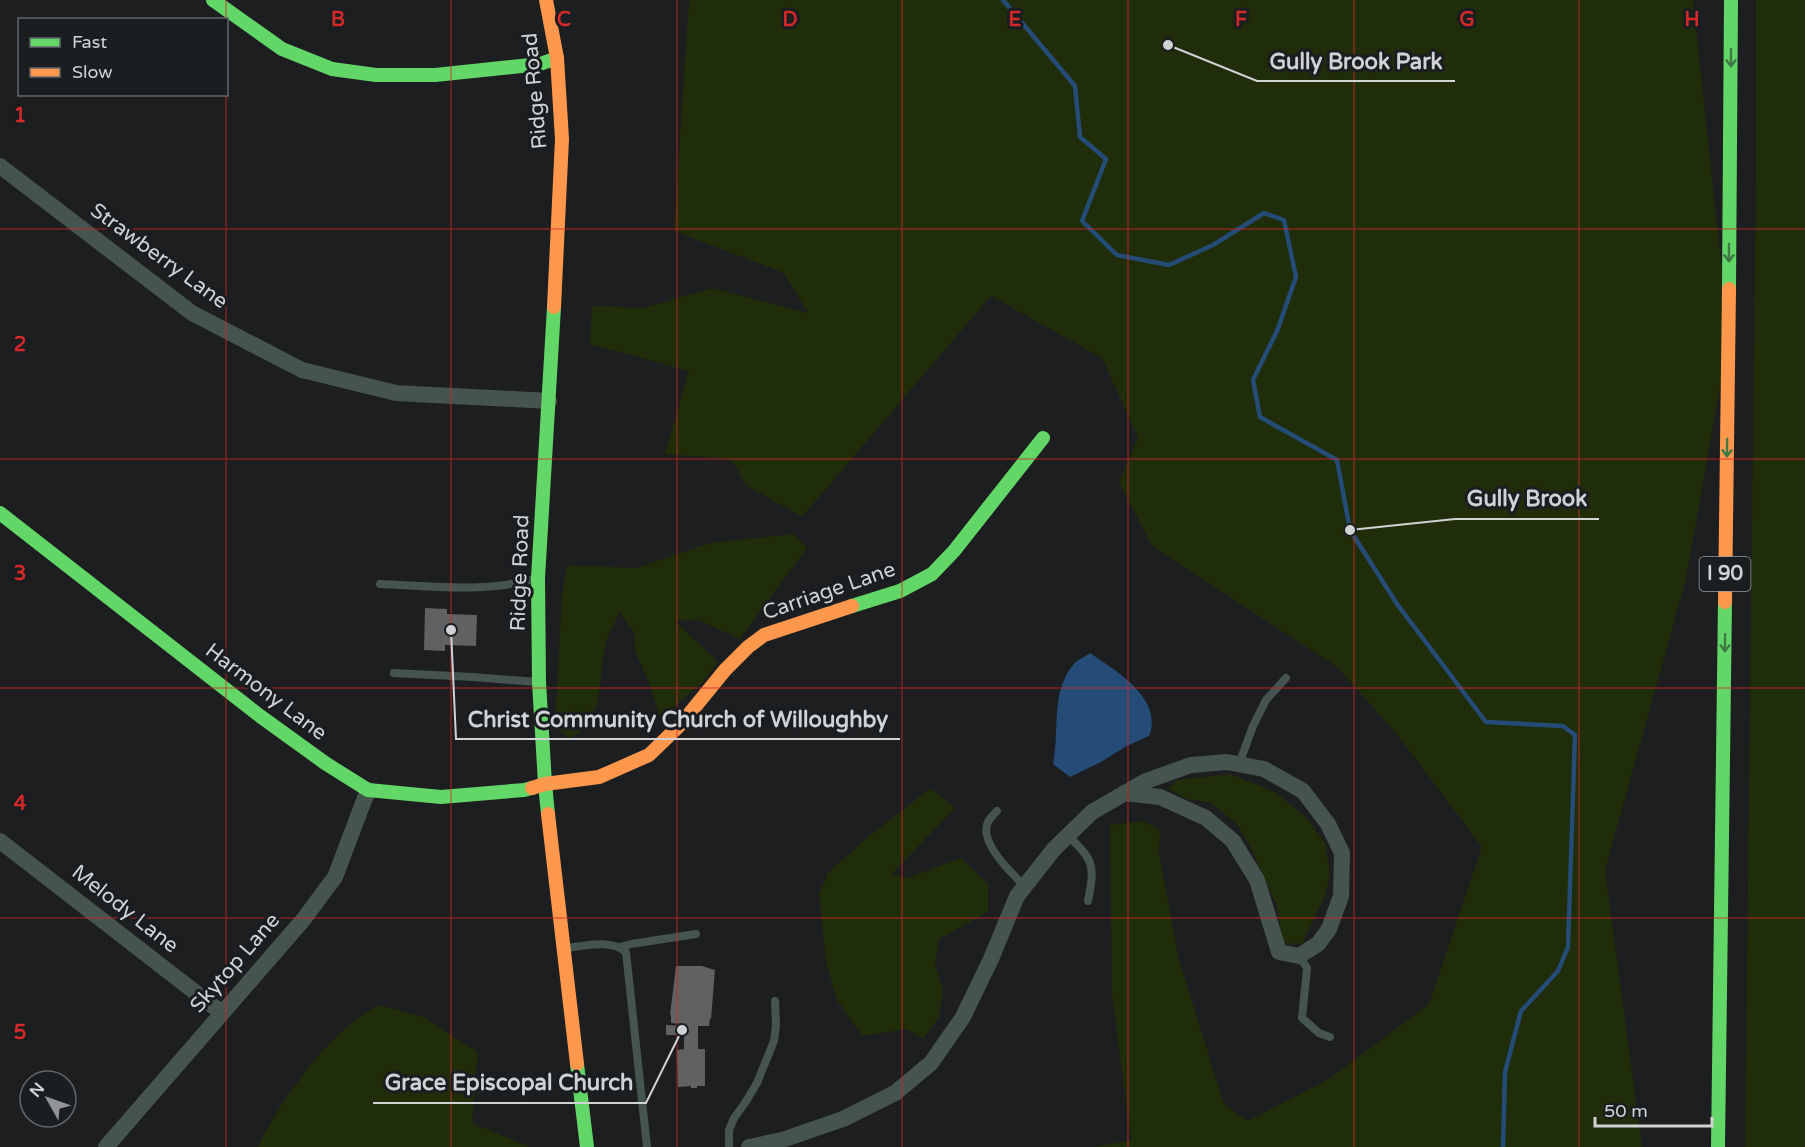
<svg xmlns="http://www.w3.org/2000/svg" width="1805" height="1147" font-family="'Varela Round',sans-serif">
  <rect width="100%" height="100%" fill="#1c1e20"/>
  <g fill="#202d0a">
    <path d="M689 0H1693L1729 336 1686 579 1605 870 1642 1147H1094L1131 1140 1112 995 1110 825 1143 821 1160 829 1159 853 1179 960 1224 1104 1248 1121 1327 1080 1429 1004 1482 847 1396 733 1337 667 1152 546 1119 482 1138 438 1102 358 991 296 802 517 747 486 731 459 665 454 689 371 590 344 592 306 643 308 713 288 808 313 784 273 674 231Z"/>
    <path d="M1756 0H1805V1147H1745L1756 170Z"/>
    <path d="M794 534 807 548 740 639 698 620 675 621 718 662 702 683 660 718 650 685 635 651 634 633 620 612C615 623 607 635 605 647 597 684 607 714 570 739L555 727 562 595 567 565 636 568 710 543Z"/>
    <path d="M1230 774 1275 792 1308 819 1325 843 1330 874 1325 896 1302 944 1283 943 1277 906 1251 848 1237 824 1211 803 1187 799 1168 789 1177 780Z"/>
    <path d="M931 788 955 808 892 874 907 878 961 858 988 884V912L939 939 935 964 943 991 939 1017 923 1039 907 1029 862 1036 837 1000 826 962 819 894 828 873 870 835Z"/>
    <path d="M380 1005 423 1017 478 1052 472 1123 530 1147H258C278 1105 313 1056 349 1025 358 1017 370 1011 380 1005Z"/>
  </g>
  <path fill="#244c76" d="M1090 653C1116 671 1164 699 1149 736L1125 747 1101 762 1070 777 1053 764C1060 731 1050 691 1074 664 1078 659 1085 657 1090 653Z"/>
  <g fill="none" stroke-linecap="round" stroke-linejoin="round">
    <path stroke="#244c76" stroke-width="4.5" d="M1003 0 1075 86 1080 137 1106 159 1082 221 1117 255 1169 265 1213 245 1264 213 1284 220 1296 277 1277 331 1253 380 1260 417 1337 460 1350 530 1397 604 1486 722 1563 726 1575 735 1568 947 1558 971 1521 1011 1505 1072 1503 1147"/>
  </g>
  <g fill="#5f6162">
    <path d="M425 608 447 609V614L477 615 476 646 445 645V651L424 650Z"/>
    <path d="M676 966H702L715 970 711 1019H710L709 1026H698V1049H705V1086H697V1088H691V1086L678 1087 677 1050 684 1049V1035H666V1025L684 1026V1024L671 1023V1015H670Z"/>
  </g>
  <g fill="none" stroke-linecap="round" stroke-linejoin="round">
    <g stroke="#45544e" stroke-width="8">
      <path d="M380 584C431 586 485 593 534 579"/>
      <path d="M394 673 473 677 537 682"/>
      <path d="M1239 764 1253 726 1266 700 1286 678"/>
      <path d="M997 811C994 814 990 818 988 822 978 842 1012 874 1025 886"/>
      <path d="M1068 836C1094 860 1095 866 1088 901"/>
      <path d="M620 947 631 944 696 934"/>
      <path d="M567 948C584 946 611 939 626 952L647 1147"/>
      <path d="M1299 956 1307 968 1302 1018 1319 1033 1330 1037"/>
      <path d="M729 1147V1130L734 1118 745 1103 757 1083 774 1041 776 1025 775 1001"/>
    </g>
    <g stroke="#45544e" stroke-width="16">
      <path d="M0 166 192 313 302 370 396 393 549 401"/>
      <path d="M0 841 222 1013"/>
      <path d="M106 1147 303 920 335 877 368 790"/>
      <path d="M749 1147 782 1140 843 1119 895 1093 931 1063 963 1017 991 959 1017 896 1054 849 1092 812 1146 781 1191 765 1227 762 1264 769 1303 791 1328 824 1342 853 1341 896 1329 929 1318 944 1299 956 1279 952 1257 880 1233 841 1206 818 1160 797 1124 793"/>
    </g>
    <g stroke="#63d668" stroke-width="14">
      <path d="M213 0 282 49 332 69 376 75H435L540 64 557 58"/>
      <path d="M1729 289 1731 0"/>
      <path d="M0 513 260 716 325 763 368 790 441 797 524 790 532 788"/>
      <path d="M852 606 900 591 932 574 954 551 1043 438"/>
      <path d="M548 814 545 784 539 682 538 578 554 307"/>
      <path d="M577 1064 587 1147"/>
      <path d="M1718 1147 1725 602"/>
    </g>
    <g stroke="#ff974d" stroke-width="14">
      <path d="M546 0 557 58 562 139 554 307"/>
      <path d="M1725 602 1729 289"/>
      <path d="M532 788 545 784 599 777 649 755 681 724 725 670 748 647 764 635 852 606"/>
      <path d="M548 814 577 1064"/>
    </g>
  </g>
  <defs><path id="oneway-shaft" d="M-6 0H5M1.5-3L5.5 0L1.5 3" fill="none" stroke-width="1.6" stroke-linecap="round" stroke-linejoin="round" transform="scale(1.5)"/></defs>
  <g stroke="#3f7a44">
    <use href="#oneway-shaft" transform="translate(1731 58) rotate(90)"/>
    <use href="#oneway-shaft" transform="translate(1729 253) rotate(90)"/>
    <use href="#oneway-shaft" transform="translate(1727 448) rotate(91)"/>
    <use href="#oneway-shaft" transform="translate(1725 643) rotate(91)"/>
  </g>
  <path fill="none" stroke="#d62828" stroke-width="1.5" stroke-opacity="0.55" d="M226 0V20M451 0V1147M677 0V1147M902 0V1147M1128 0V1147M1354 0V1147M1579 0V1147M226 94V1147M0 229H1805M0 459H1805M0 688H1805M0 918H1805"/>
  <g text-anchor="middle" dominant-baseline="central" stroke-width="6" stroke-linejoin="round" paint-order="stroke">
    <rect fill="#1b1e21" stroke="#9a9c9e" stroke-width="1.5" x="1699.5" y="557" width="51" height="34" rx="4.5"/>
    <g font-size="20" font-weight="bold" fill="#d0d2d4">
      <text x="1725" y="574">I 90</text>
    </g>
    <g font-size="21" fill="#d0d2d4" stroke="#1b1e21">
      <text transform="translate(535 91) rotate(-95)">Ridge Road</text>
      <text transform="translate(159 256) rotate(36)">Strawberry Lane</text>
      <text transform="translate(520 573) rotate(-88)">Ridge Road</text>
      <text transform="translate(829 591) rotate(-19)">Carriage Lane</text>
      <text transform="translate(266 692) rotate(37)">Harmony Lane</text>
      <text transform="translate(125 909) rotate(38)">Melody Lane</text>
      <text transform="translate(235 963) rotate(-49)">Skytop Lane</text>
    </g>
  </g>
  <g font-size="20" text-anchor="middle" font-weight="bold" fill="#d62828" stroke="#1b1e21" stroke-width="6" stroke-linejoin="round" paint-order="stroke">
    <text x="338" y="26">B</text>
    <text x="564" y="26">C</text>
    <text x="790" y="26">D</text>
    <text x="1015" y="26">E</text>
    <text x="1241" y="26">F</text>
    <text x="1467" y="26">G</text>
    <text x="1692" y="26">H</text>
    <text x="20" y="122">1</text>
    <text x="20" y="351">2</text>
    <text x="20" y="580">3</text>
    <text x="20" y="810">4</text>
    <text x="20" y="1039">5</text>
  </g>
  <path fill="none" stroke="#d0d2d4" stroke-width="2" d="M1168 45L1257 81H1455M1350 530L1455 519H1599M451 630L456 739H900M682 1030L646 1103H373"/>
  <g fill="#d0d2d4" stroke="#1b1e21" stroke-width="2">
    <circle cx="1168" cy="45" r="6"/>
    <circle cx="1350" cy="530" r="6"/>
    <circle cx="451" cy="630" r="6"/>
    <circle cx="682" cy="1030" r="6"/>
  </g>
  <g font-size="22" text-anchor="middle" font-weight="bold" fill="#d0d2d4" stroke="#1b1e21" stroke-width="6" stroke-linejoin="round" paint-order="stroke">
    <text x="1356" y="69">Gully Brook Park</text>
    <text x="1527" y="506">Gully Brook</text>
    <text x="678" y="727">Christ Community Church of Willoughby</text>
    <text x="509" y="1090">Grace Episcopal Church</text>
  </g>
  <rect x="18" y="18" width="210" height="78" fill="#1b1e21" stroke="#636669" stroke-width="1.5"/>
  <rect x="30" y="38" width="30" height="9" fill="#63d668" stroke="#636669" stroke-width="1.5"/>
  <text x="72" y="48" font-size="18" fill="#d0d2d4">Fast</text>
  <rect x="30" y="68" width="30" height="9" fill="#ff974d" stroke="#636669" stroke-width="1.5"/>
  <text x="72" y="78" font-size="18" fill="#d0d2d4">Slow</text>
  <g transform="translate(48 1099) rotate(310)"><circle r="28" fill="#1b1e21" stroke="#636669" stroke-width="1.5"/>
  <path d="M0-4.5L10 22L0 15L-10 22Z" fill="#919395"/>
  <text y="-9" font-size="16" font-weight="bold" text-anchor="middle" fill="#d0d2d4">N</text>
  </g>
  <path d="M1595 1117v9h117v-9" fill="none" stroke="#d0d2d4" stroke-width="3"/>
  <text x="1604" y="1117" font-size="18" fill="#d0d2d4" stroke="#1b1e21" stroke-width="4.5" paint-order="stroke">50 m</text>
</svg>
